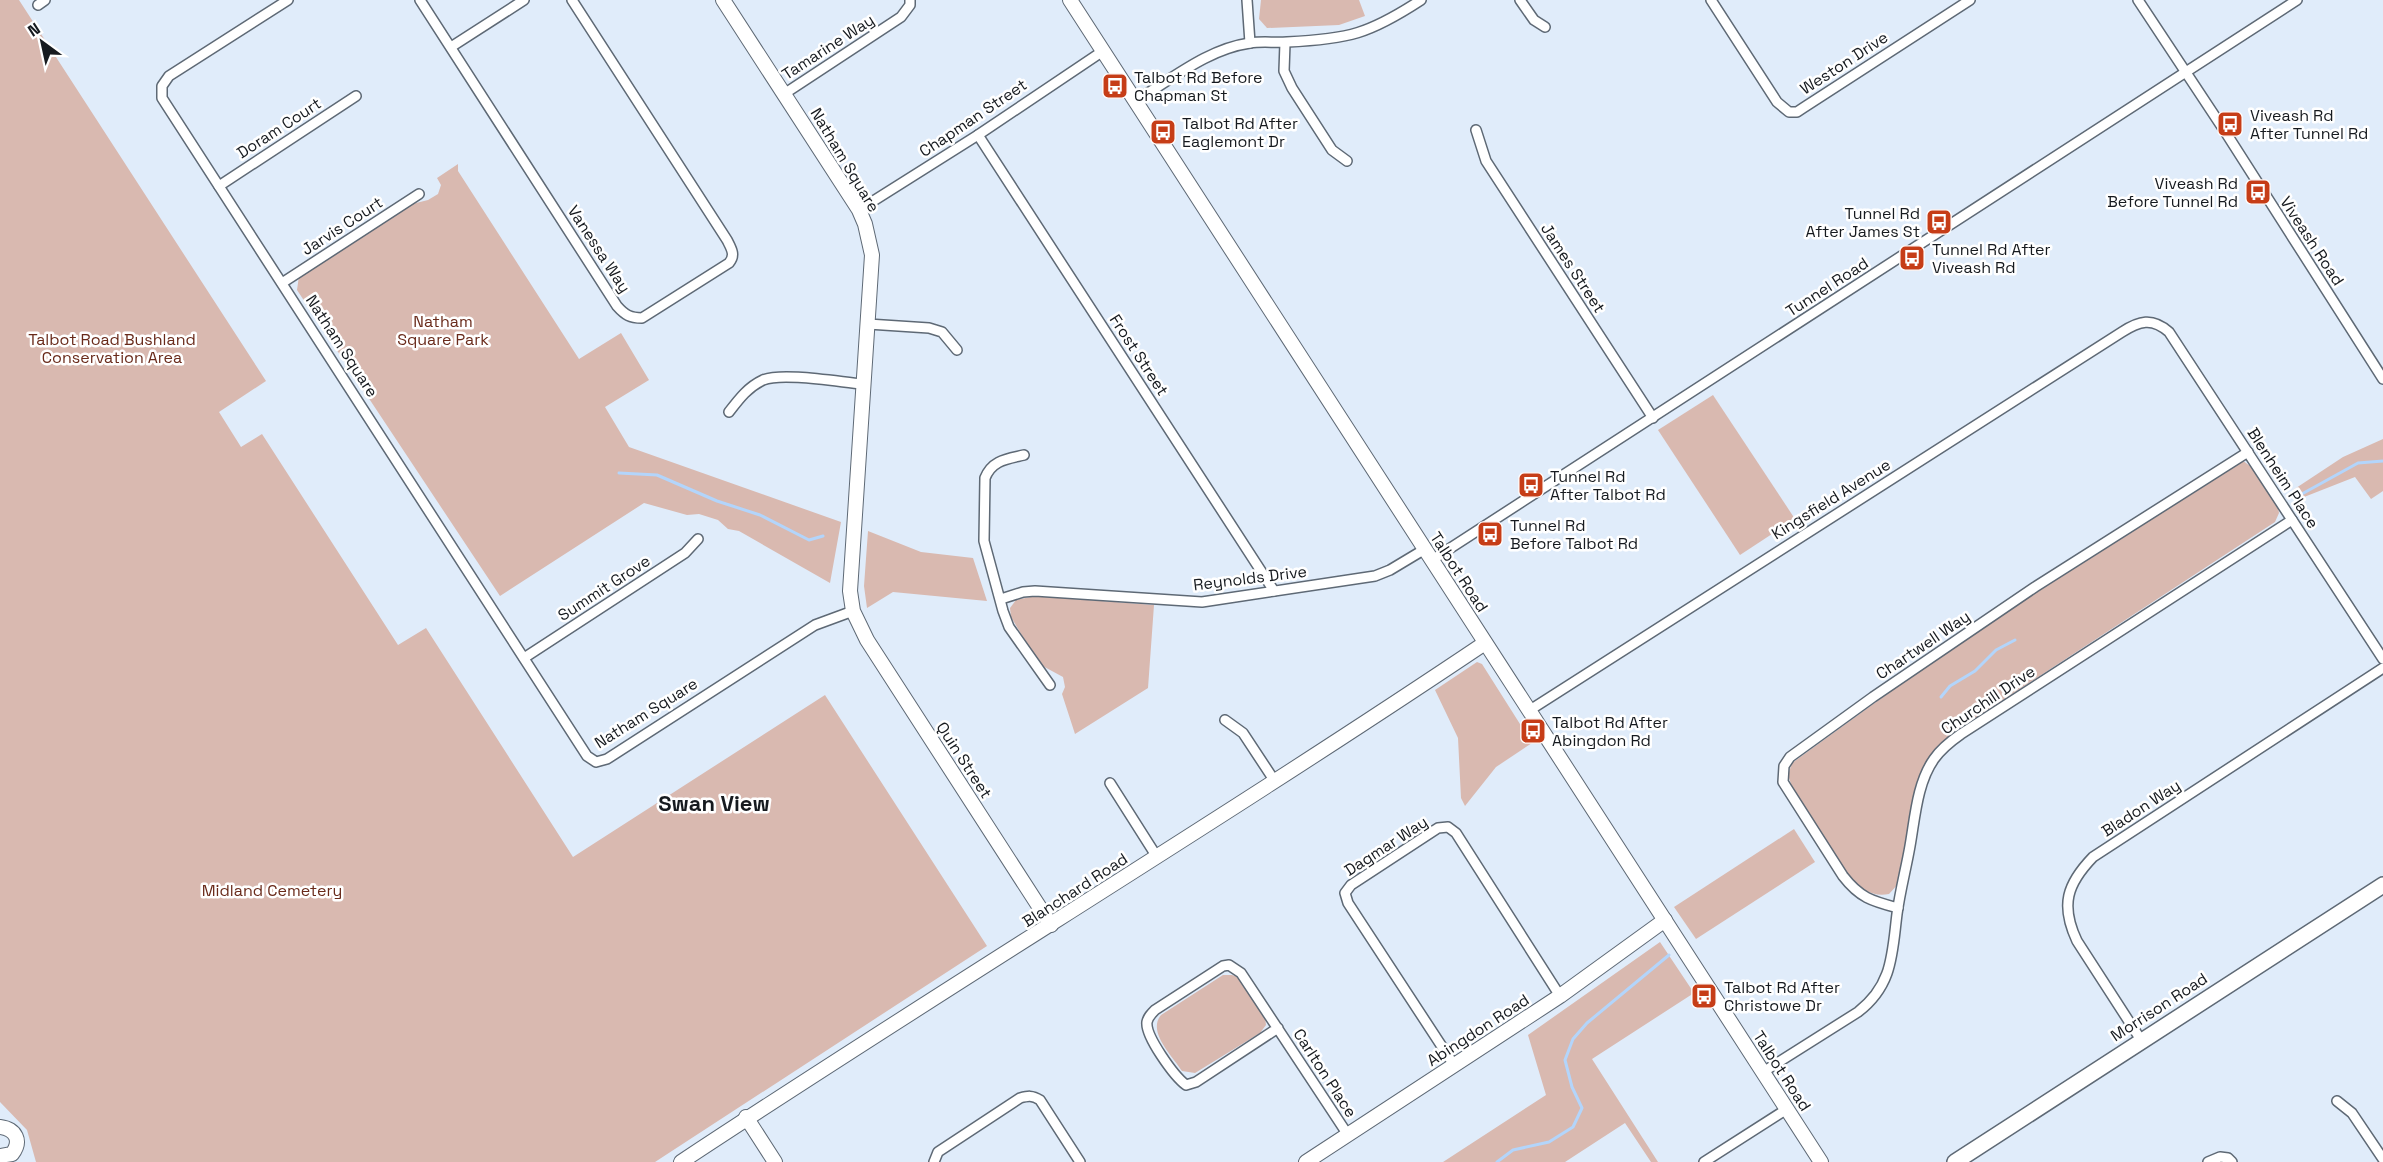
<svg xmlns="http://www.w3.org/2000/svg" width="2383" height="1162" font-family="'Space Grotesk',sans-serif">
  <rect width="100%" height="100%" fill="#e0ecfa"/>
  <g fill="#d9b9b0">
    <path d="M0 0H19L266 381 219 412 241 447 262 434 398 645 426 628 573 857 825 695 987 946 655 1162H36L27 1130 0 1102Z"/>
    <path d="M1261 0H1359L1365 16 1339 25 1267 28 1259 19Z"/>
    <path d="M458 164V171L579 359 621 333 649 380 605 407 629 447 841 522 830 583 739 531 728 529 718 520 699 514 687 515 644 503 500 596 297 290 299 276 408 205 428 200 438 194 441 185 437 178Z"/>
    <path d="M1713 395 1795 519 1740 555 1658 430Z"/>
    <path d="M2383 439V491L2371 499 2355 477 2299 499 2293 490 2343 457Z"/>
    <path d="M2242 460 2254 469 2278 507 2279 513 2275 522 1954 732 1929 758 1916 784 1899 883 1889 894C1873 897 1863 890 1851 880L1792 787 1788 775 1792 763 2026 593Z"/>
    <path d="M868 531 921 552 973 558 987 601 893 592 867 608 864 586Z"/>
    <path d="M1035 596 1154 605 1148 688 1075 734 1062 694 1065 687 1063 677 1039 664 1011 617 1010 608 1016 600Z"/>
    <path d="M1477 662 1482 664 1532 743 1496 767 1465 806 1461 798 1458 738 1435 690Z"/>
    <path d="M1794 829 1815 862 1696 939 1674 907Z"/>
    <path d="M1660 942 1694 993 1592 1059 1658 1162H1651L1625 1123 1565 1162H1443L1546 1095 1528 1035Z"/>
    <path d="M1223 975H1232L1240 978 1265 1017 1266 1025 1260 1033 1195 1073 1182 1071C1172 1055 1147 1032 1161 1015Z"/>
  </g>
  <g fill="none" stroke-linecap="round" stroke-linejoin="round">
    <g stroke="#b3d5fb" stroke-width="3">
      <path d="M619 473 657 475 717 501 760 515 809 540 823 536"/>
      <path d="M2300 495 2358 463 2383 461"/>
      <path d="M1941 697 1950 686 1975 671 1996 650 2015 640"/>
      <path d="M1497 1162 1513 1150 1549 1142 1573 1127 1582 1108 1572 1087 1565 1060 1573 1039 1587 1023 1669 955"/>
    </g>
    <g stroke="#5e6975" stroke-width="12">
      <g id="street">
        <path d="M288 0 169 76 162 86V98L587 756 596 762 607 759 815 625 853 611"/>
        <path d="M420 0 617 306C625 315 630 318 642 318L729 263C736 255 731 248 727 240L572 0"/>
        <path d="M1247 0 1250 43"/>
        <path d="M1520 0 1534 20 1545 27"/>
        <path d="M1711 0 1777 102 1789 112H1797L1803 108 1970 0"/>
        <path d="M2138 0 2226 133 2383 379"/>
        <path d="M38 5 45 0"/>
        <path d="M1285 43 1284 71 1292 88 1332 150 1347 161"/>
        <path d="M451 47 524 0"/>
        <path d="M784 94 901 17 910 5V0"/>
        <path d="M1135 101C1171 80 1207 49 1250 43 1262 41 1275 43 1287 42 1349 39 1369 34 1421 0"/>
        <path d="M1476 130 1486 161 1653 418"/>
        <path d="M978 135 1274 591"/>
        <path d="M219 186 356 96"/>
        <path d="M859 210 978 135 1103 51"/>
        <path d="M282 283 419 194"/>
        <path d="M868 324 929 328 942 332 957 350"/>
        <path d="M729 412C739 399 748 387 763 380 782 372 839 382 862 384"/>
        <path d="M1024 455C1007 459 992 460 985 478L984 541 1003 611 1009 627 1050 685"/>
        <path d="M1432 560 2297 0"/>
        <path d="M1001 599 1023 592 1035 591 1202 602 1375 576 1390 570 1425 549"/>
        <path d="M524 658 685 553 698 539"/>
        <path d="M1530 710 2122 332C2139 321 2152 317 2169 332L2383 659"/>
        <path d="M1225 720 1243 733 1274 780"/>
        <path d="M1110 783 1157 857"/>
        <path d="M1898 908C1872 901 1860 898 1843 876L1783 782 1784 766 1790 757 1873 697 2035 587 2248 452"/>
        <path d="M1278 1028 1196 1082 1186 1085C1174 1076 1145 1036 1147 1022 1148 1017 1151 1014 1155 1010L1223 966 1229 965 1241 973 1348 1135"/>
        <path d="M2141 1040 2077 941C2060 905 2067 884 2093 857L2383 668"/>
        <path d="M1454 1065 1348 903 1345 893 1351 885 1438 828 1448 827 1456 833 1560 996"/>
        <path d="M1763 1072 1858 1012C1893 985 1892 954 1897 914 1900 891 1906 869 1910 846 1915 818 1917 783 1934 759 1941 749 1951 741 1961 734L2292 520"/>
        <path d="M2337 1101 2352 1113 2383 1159"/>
        <path d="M934 1162 938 1152 1020 1098C1028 1096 1032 1095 1040 1100L1080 1162"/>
        <path d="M1704 1162 1787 1109"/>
        <path d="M2208 1162 2220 1157 2228 1158 2232 1162"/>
      </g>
    </g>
    <g stroke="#5e6975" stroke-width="16">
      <g id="secondary">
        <path d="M723 0 859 210 865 224 872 255 850 591 853 611 867 640 1051 925"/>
        <path d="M1070 0 1821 1162"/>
        <path d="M746 1117 775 1162"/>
        <path d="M0 1127C16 1129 22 1141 12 1154L0 1156"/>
        <path d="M681 1162C947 986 1220 821 1485 643"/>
        <path d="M1306 1162 1560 996 1665 920"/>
      </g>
    </g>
    <g stroke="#5e6975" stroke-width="18">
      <path id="primary" d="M1955 1162 2383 885"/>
    </g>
    <use href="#street" stroke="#fff" stroke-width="9"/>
    <use href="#secondary" stroke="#fff" stroke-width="14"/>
    <use href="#primary" stroke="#fff" stroke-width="15"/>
  </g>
  <defs>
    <g id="bus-square" transform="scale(1.35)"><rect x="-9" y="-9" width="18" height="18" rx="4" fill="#c63d17" stroke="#fff"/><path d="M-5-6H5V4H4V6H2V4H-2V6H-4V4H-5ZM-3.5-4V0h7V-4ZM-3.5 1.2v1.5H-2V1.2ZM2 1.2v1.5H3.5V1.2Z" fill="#fff"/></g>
  </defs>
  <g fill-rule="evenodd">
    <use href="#bus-square" x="1115" y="86"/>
    <use href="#bus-square" x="2230" y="124"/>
    <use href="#bus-square" x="1163" y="132"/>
    <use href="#bus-square" x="2258" y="192"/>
    <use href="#bus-square" x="1939" y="222"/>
    <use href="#bus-square" x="1912" y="258"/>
    <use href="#bus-square" x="1531" y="485"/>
    <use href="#bus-square" x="1490" y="534"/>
    <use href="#bus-square" x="1533" y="731"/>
    <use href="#bus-square" x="1704" y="996"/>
  </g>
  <g text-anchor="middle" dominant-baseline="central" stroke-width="5" stroke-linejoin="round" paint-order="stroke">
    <g font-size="16" fill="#161a1f" stroke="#fff">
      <text transform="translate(828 47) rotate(-33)">Tamarine Way</text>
      <text transform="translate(1844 63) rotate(-33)">Weston Drive</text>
      <text transform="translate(973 118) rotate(-34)">Chapman Street</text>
      <text transform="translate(279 128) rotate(-33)">Doram Court</text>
      <text transform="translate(845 160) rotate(59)">Natham Square</text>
      <text transform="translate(342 226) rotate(-33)">Jarvis Court</text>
      <text transform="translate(2312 241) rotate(57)">Viveash Road</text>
      <text transform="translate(599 249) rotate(57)">Vanessa Way</text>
      <text transform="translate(1573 268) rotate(57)">James Street</text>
      <text transform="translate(1827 287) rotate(-33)">Tunnel Road</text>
      <text transform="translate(342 346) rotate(57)">Natham Square</text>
      <text transform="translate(1139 355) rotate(57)">Frost Street</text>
      <text transform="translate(2283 478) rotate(57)">Blenheim Place</text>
      <text transform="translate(1831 499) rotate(-32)">Kingsfield Avenue</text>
      <text transform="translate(1459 572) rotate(57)">Talbot Road</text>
      <text transform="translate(1250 578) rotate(-7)">Reynolds Drive</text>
      <text transform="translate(604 588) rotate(-33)">Summit Grove</text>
      <text transform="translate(1923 645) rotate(-34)">Chartwell Way</text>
      <text transform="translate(1988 700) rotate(-34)">Churchill Drive</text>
      <text transform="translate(646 713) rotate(-32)">Natham Square</text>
      <text transform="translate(964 760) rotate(57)">Quin Street</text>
      <text transform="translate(2141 808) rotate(-33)">Bladon Way</text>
      <text transform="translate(1386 846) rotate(-33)">Dagmar Way</text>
      <text transform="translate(1075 890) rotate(-33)">Blanchard Road</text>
      <text transform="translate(2159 1007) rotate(-33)">Morrison Road</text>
      <text transform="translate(1478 1030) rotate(-33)">Abingdon Road</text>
      <text transform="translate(1782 1071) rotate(57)">Talbot Road</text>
      <text transform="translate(1325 1073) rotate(57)">Carlton Place</text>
    </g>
    <g font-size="16" fill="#161a1f" stroke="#fff" text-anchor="start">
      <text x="1134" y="77">Talbot Rd Before<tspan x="1134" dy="18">Chapman St</tspan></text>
      <text x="2250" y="115">Viveash Rd<tspan x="2250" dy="18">After Tunnel Rd</tspan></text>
      <text x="1182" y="123">Talbot Rd After<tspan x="1182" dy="18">Eaglemont Dr</tspan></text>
      <text x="2238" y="183" text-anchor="end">Viveash Rd<tspan x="2238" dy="18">Before Tunnel Rd</tspan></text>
      <text x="1920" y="213" text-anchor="end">Tunnel Rd<tspan x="1920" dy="18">After James St</tspan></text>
      <text x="1932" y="249">Tunnel Rd After<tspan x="1932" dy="18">Viveash Rd</tspan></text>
      <text x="1550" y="476">Tunnel Rd<tspan x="1550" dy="18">After Talbot Rd</tspan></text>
      <text x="1510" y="525">Tunnel Rd<tspan x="1510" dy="18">Before Talbot Rd</tspan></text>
      <text x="1552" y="722">Talbot Rd After<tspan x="1552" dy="18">Abingdon Rd</tspan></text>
      <text x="1724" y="987">Talbot Rd After<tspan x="1724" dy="18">Christowe Dr</tspan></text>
    </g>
    <g font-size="16" fill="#692a1a" stroke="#fff">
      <text x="443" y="321">Natham<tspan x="443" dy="18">Square Park</tspan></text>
      <text x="112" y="339">Talbot Road Bushland<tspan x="112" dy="18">Conservation Area</tspan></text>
      <text x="272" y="890">Midland Cemetery</text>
    </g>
    <g font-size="22" font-weight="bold" fill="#161a1f" stroke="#fff">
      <text x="714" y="803">Swan View</text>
    </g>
  </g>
  <g transform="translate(42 42) rotate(327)" stroke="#ffffff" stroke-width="4.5" paint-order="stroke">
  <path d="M0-4.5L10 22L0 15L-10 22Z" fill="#161a1f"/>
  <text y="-9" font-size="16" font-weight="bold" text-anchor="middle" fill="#161a1f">N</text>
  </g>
</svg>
